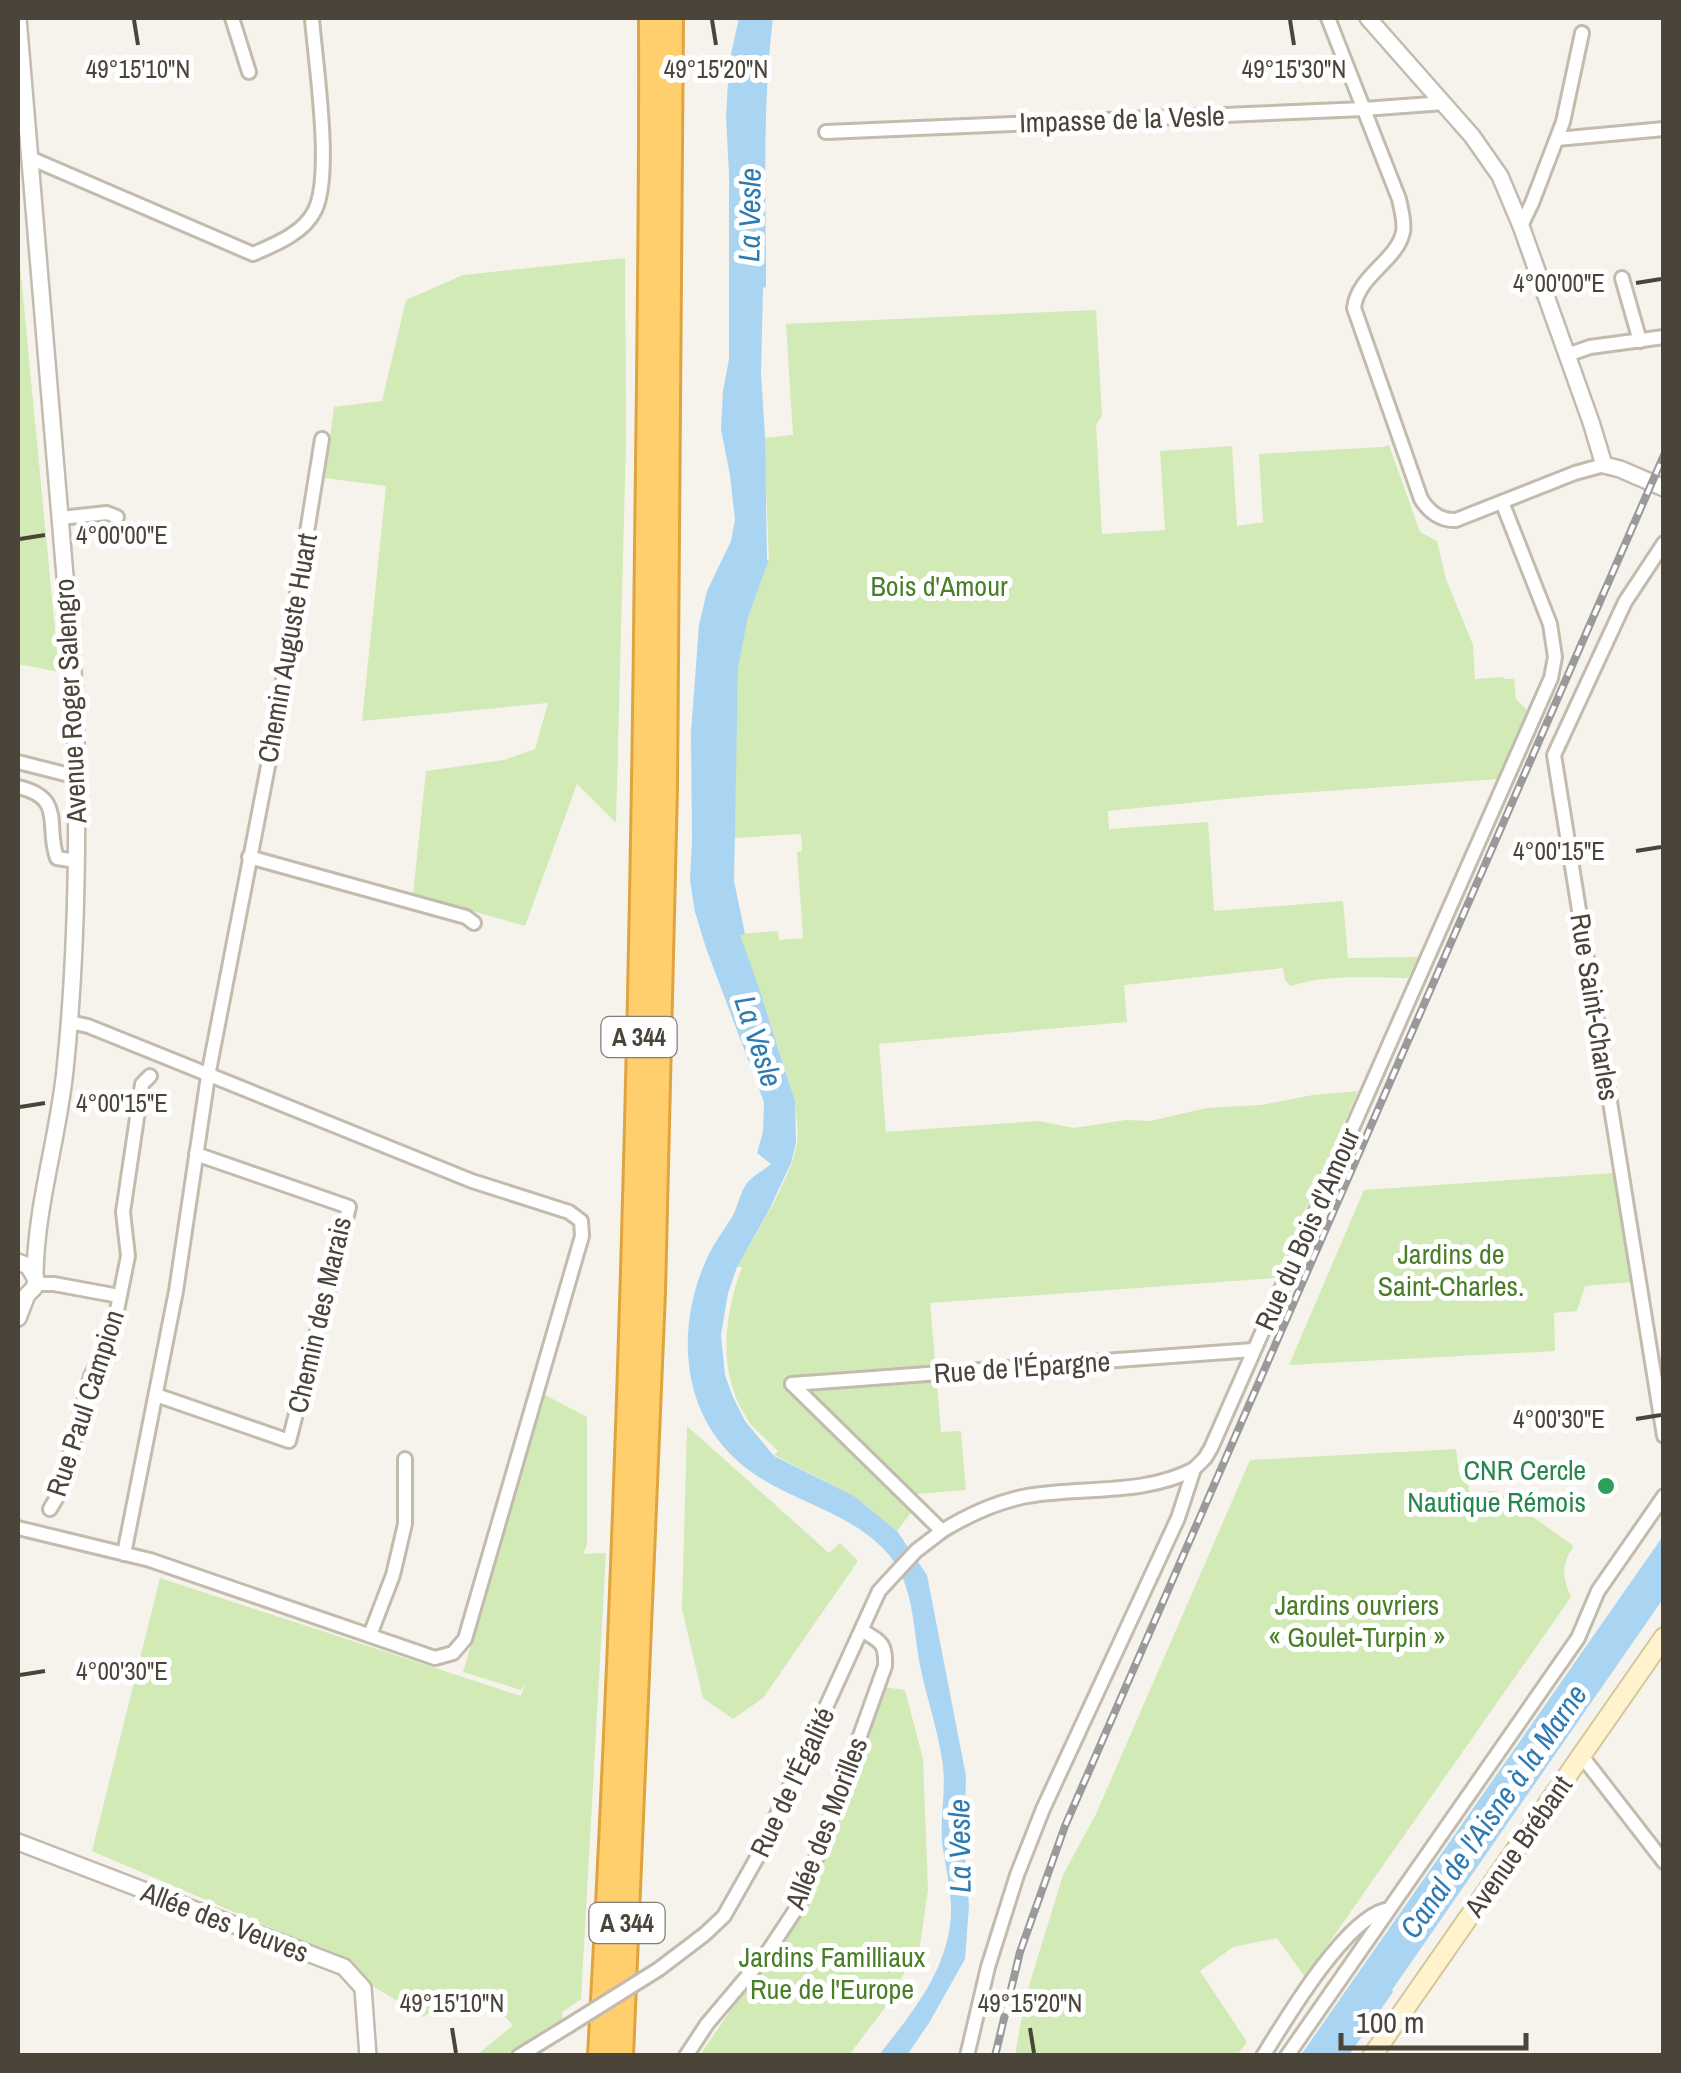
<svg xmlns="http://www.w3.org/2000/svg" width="1681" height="2073" font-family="'Archivo Narrow',sans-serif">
  <rect width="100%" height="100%" fill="#f6f3ec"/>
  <g fill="#d2eab5">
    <path d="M18 244 59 672 18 664Z"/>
    <path d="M625 258 626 441 616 823 577 784 525 926 413 894 426 771 504 760 535 749 548 703 362 721 386 486 325 478 334 407 382 401 406 300 463 275Z"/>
    <path d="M1096 310 1102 415 1096 425 1102 534 1165 530 1160 451 1232 446 1237 526 1263 522 1259 454 1382 447 1389 445 1420 532 1437 541 1446 579 1473 645 1475 679 1503 677 1504 679H1514L1516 699 1529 712 1498 779 1257 796 1108 811 1109 829 1208 822 1214 911 1343 901 1348 958 1418 957 1408 978C1369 978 1329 974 1291 986L1285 980 1283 968 1124 985 1127 1022 879 1044 886 1132 1038 1121 1074 1128 1126 1120 1150 1121 1207 1108 1261 1105 1313 1095 1358 1091 1275 1278 930 1303 941 1432 961 1431 966 1490 918 1494 913 1510 897 1531 854 1496 774 1455 778 1451C768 1440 753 1430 746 1417 717 1371 724 1316 742 1267H737C755 1235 793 1176 797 1142 800 1107 787 1076 777 1044 765 1007 753 970 739 934L778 931 779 940 803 938 797 852 802 851 801 834 734 838 738 667 748 617 769 560 764 438 793 435 786 324Z"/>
    <path d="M1613 1173 1632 1282 1585 1286 1577 1311 1554 1313 1555 1351 1289 1365 1364 1190Z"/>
    <path d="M545 1395 587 1417V1545L583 1554 606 1553 581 1999 562 2012 563 2021 505 2055H477L513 2025C486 1995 455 1992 424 2017L369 1984 353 1963 92 1851 160 1578 521 1696 525 1684 521 1690 463 1672Z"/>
    <path d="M687 1426 829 1553 840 1543 858 1561 763 1698 733 1719 703 1698 682 1609Z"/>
    <path d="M1456 1449 1459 1473H1468L1469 1493 1496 1491 1574 1546C1561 1564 1562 1577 1571 1597L1305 1977 1277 1938 1233 1947 1200 1971 1247 2042 1237 2055H1015L1025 1999 1063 1875 1096 1814 1250 1460Z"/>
    <path d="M883 1687 905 1690 923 1759 928 1890 920 1945 884 2009 849 2055 699 2056 800 1911 819 1871Z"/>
  </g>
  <g fill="#a9d4f2">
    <path d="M739 18H773C762 107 766 197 766 287L763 288 761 373 765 437 767 560H769L748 617 738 668 734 881 745 934 740 935 758 985 795 1101 796 1143 791 1163 768 1212 737 1267 728 1293 721 1335 725 1375 733 1397 745 1421 774 1456 854 1496 897 1531 927 1575 966 1776 964 1844 969 1906 965 1959 929 2023 907 2055H879C908 2018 940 1980 949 1932 955 1901 946 1872 942 1842 940 1817 946 1791 943 1766 939 1734 928 1702 921 1670 913 1633 915 1586 889 1555 850 1509 786 1502 741 1464 680 1413 675 1326 708 1256 714 1243 724 1230 732 1217 738 1207 740 1192 747 1183 753 1176 764 1170 771 1164L757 1153 763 1132 764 1102 706 948 695 912 690 880 692 840 691 733 699 625 707 591 731 541 735 520 730 475 721 429 723 391 729 359V174L726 116 729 63Z"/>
    <path d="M1663 1536V1599L1392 1990 1393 1992 1349 2055H1301Z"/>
  </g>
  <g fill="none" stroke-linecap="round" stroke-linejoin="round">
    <g stroke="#c2bbae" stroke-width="18">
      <g id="minor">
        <path d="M232 18 249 72"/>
        <path d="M1328 18 1399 199C1401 209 1405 222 1403 232 1397 261 1358 275 1354 308L1421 499C1429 512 1441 521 1456 520L1575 473 1604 465"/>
        <path d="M826 132 1364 109 1444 103"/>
        <path d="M1557 139 1664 129"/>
        <path d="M30 158 253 254C276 244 304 233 315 210 333 173 315 61 312 18"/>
        <path d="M1521 226 1532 203 1563 122 1582 33"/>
        <path d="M1622 278 1640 341"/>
        <path d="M1567 355 1590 347 1664 337"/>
        <path d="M60 518 107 513 117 517"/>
        <path d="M1664 543 1625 602 1554 755 1664 1436"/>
        <path d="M18 762 77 777"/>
        <path d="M18 787C66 798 45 826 57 858L76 861"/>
        <path d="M249 857 466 917 474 923"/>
        <path d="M35 1284H54L119 1296"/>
        <path d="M792 1384 942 1531C968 1515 996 1502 1027 1496 1082 1486 1143 1496 1194 1469"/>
        <path d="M792 1384 1253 1350"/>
        <path d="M156 1395 289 1441 349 1207 196 1154"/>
        <path d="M50 1509 60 1492 91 1376 112 1335 128 1256 123 1212 142 1084 150 1076"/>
        <path d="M18 1528 150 1560 435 1658 453 1653 465 1639 582 1236 581 1221 569 1212 472 1181 88 1026 70 1022"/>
        <path d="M124 1554 176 1291 208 1076 275 730 322 439"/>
        <path d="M370 1635 393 1575 405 1524V1459"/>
        <path d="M1581 1755 1664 1862"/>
        <path d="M659 1969 705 1934 724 1916 758 1856 879 1591 916 1551 942 1531"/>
        <path d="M519 2056 568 2026"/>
        <path d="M686 2056 707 2024 767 1953 800 1903 885 1666C886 1643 881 1642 863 1631"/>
        <path d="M967 2056 988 1967 1017 1875 1043 1809 1178 1518 1194 1469 1205 1458 1211 1448 1551 678 1555 657 1550 624 1502 502"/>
        <path d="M1263 2056C1286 2019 1344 1921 1385 1910"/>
        <path d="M1287 2056 1578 1638 1598 1591 1664 1496"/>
      </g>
    </g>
    <g stroke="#c2bbae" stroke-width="20">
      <g id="tertiary">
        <path d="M18 18 75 695C78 820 78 946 65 1070 58 1139 36 1205 35 1275"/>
        <path d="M1368 18 1472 136 1500 176 1521 226 1591 422 1604 465 1620 469 1664 488"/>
        <path d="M18 1262 28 1266 36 1279 34 1288 27 1295 18 1318"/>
        <path d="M18 1842 344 1967 363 1988 368 2056"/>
      </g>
    </g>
    <g stroke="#d6c79b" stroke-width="22">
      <path id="secondary" d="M1372 2056 1664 1637"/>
    </g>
    <g stroke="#e0a43c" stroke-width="28">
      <g id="motorway">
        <path d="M600 2056C628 1554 642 1052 647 550 649 373 652 195 651 18"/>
        <path d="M621 2056 653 1292 665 788 671 18"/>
      </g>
    </g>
    <use href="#minor" stroke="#fff" stroke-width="12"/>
    <use href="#tertiary" stroke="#fff" stroke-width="15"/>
    <use href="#secondary" stroke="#fff3cd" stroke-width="18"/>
    <use href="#motorway" stroke="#ffcf6e" stroke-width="22"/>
    <g stroke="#9a9a9a" stroke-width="8">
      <path id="rail" d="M995 2056 1020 1952 1065 1826 1664 455"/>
    </g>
    <use href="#rail" stroke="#fff" stroke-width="4" stroke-dasharray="11" stroke-linecap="butt"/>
    <g stroke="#c2bbae" stroke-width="18" stroke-linecap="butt">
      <path id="minor-bridge" d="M568 2026 659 1969"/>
    </g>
    <use href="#minor-bridge" stroke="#fff" stroke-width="12"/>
  </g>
  <path fill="none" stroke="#4b4439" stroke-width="4" d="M134 20 138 45M712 20 716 45M1290 20 1294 45M1636 283 1661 279M20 539 45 535M1636 851 1661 847M20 1107 45 1103M1636 1419 1661 1415M20 1675 45 1671M452 2028 456 2053M1030 2028 1034 2053"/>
  <circle fill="#2e9e5b" stroke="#fff" stroke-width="4" cx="1606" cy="1486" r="10"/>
  <g text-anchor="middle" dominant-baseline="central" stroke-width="10" stroke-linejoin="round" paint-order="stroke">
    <g fill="#fff" stroke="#817c74" stroke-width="2.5">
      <rect x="601.5" y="1017" width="75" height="40" rx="8"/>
      <rect x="589.5" y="1903" width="75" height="40" rx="8"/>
    </g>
    <g font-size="25" font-weight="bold" fill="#4b4439">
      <text x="639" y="1037">A 344</text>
      <text x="627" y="1923">A 344</text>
    </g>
    <g font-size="28" fill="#4b4439" stroke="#fff">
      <text transform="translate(1122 119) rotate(-2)">Impasse de la Vesle</text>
      <text transform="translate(287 648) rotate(-80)">Chemin Auguste Huart</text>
      <text transform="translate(70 701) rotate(-93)">Avenue Roger Salengro</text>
      <text transform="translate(1595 1007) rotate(81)">Rue Saint-Charles</text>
      <text transform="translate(1307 1229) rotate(-66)">Rue du Bois d'Amour</text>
      <text transform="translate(319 1315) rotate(-77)">Chemin des Marais</text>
      <text transform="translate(1022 1367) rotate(-4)">Rue de l'Épargne</text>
      <text transform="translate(85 1403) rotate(-72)">Rue Paul Campion</text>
      <text transform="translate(792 1782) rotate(-65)">Rue de l'Égalité</text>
      <text transform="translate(826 1823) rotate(-69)">Allée des Morilles</text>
      <text transform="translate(1518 1846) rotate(-55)">Avenue Brébant</text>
      <text transform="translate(225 1922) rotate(21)">Allée des Veuves</text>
    </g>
    <g font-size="28" fill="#4a7f2a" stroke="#fff">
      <text x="939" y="586">Bois d'Amour</text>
      <text x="1451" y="1254">Jardins de<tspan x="1451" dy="32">Saint-Charles.</tspan></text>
      <text x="1357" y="1605">Jardins ouvriers<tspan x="1357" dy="32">« Goulet-Turpin »</tspan></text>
      <text x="832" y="1957">Jardins Familliaux<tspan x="832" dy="32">Rue de l'Europe</tspan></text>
    </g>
    <g font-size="28" fill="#27864d" stroke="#fff" text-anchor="end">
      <text x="1586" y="1470">CNR Cercle<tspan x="1586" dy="32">Nautique Rémois</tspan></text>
    </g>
    <g font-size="30" font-style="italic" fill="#2e7ab2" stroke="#fff">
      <text transform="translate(749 215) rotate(-89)">La Vesle</text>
      <text transform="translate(759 1041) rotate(72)">La Vesle</text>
      <text transform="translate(1493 1811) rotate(-55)">Canal de l'Aisne à la Marne</text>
      <text transform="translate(959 1846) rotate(-91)">La Vesle</text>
    </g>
  </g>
  <g font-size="25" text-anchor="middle" fill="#4b4439" stroke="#fff" stroke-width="10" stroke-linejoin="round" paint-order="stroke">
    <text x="138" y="78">49°15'10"N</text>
    <text x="716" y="78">49°15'20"N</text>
    <text x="1294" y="78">49°15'30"N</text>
    <text x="1559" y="292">4°00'00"E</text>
    <text x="122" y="544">4°00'00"E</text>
    <text x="1559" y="860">4°00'15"E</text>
    <text x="122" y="1112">4°00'15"E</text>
    <text x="1559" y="1428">4°00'30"E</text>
    <text x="122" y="1680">4°00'30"E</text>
    <text x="452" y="2012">49°15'10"N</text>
    <text x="1030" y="2012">49°15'20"N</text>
  </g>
  <rect width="1681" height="2073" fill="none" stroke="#4b4439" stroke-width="40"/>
  <path d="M1341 2033v15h185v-15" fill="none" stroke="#4b4439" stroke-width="5"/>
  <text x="1356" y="2033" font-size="30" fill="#4b4439" stroke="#ffffff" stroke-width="8" paint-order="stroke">100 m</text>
</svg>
